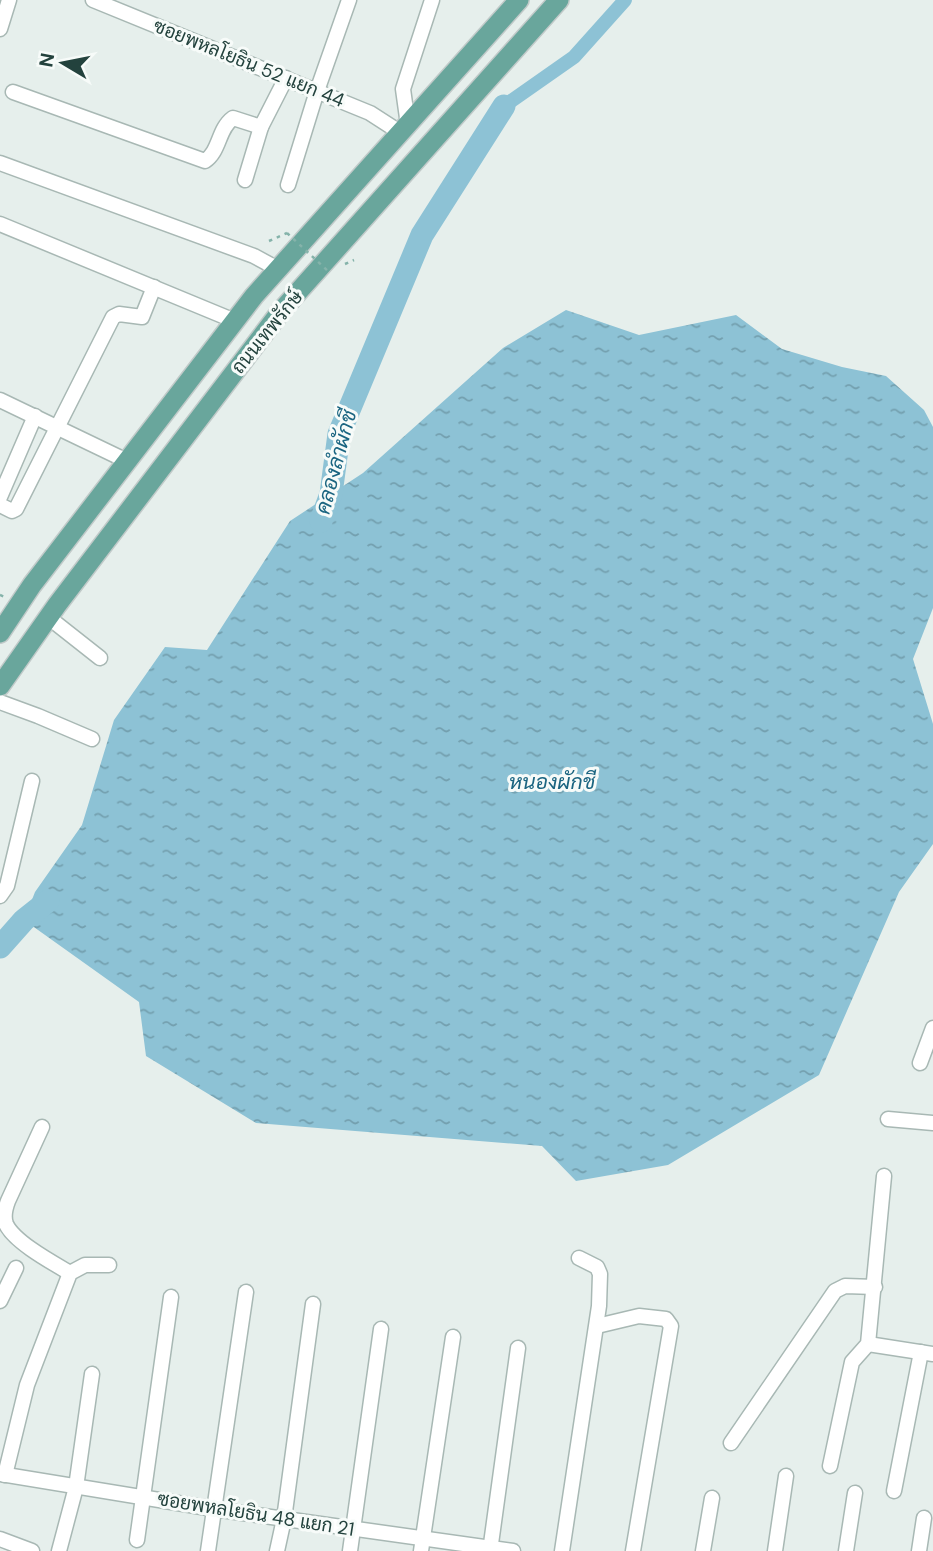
<svg xmlns="http://www.w3.org/2000/svg" width="933" height="1551" font-family="'DM Sans',Sarabun,sans-serif">
  <defs>
    <pattern id="water-ripples" width="26" height="14" patternUnits="userSpaceOnUse" patternTransform="scale(1.75)"><rect width="26" height="14" fill="#8dc2d5"/><path d="M2 4q2-2 4 0t4 0M15 11q2-2 4 0t4 0" fill="none" stroke="#739fae"/></pattern>
  </defs>
  <rect width="100%" height="100%" fill="#e6efec"/>
  <path fill="url(#water-ripples)" d="M566 310 639 335 736 315 782 349 842 367 886 376 924 410 933 427V608L913 659 933 724V844L899 892 819 1075 668 1165 576 1181 542 1146 256 1123 146 1056 139 1002 24 920 35 892 82 825 114 720 165 647 207 650 290 521 363 473 503 348Z"/>
  <g fill="none" stroke-linecap="round" stroke-linejoin="round">
    <path stroke="#8dc2d5" stroke-width="14" d="M504 106 574 57 625 0"/>
    <g stroke="#8dc2d5" stroke-width="23">
      <path d="M321 521 331 494 339 434 422 235 504 106"/>
      <path d="M0 947 24 920 48 901"/>
    </g>
    <g stroke="#a8b8b4" stroke-width="17">
      <g id="minor">
        <path d="M93 0 370 113 401 133"/>
        <path d="M0 29 9 0"/>
        <path d="M13 92 205 161C220 151 218 129 233 118L261 127 286 78"/>
        <path d="M408 125 403 89 432 0"/>
        <path d="M0 163 254 256 278 269"/>
        <path d="M245 180 261 127"/>
        <path d="M288 185 317 91 349 0"/>
        <path d="M0 224 235 321"/>
        <path d="M0 400 127 461"/>
        <path d="M0 497 35 416"/>
        <path d="M0 505 12 511 16 509 113 317 119 314 142 317 154 287"/>
        <path d="M48 617 100 658"/>
        <path d="M0 702 38 716 92 739"/>
        <path d="M0 896 7 886 32 781"/>
        <path d="M920 1063 933 1028"/>
        <path d="M888 1119 933 1123"/>
        <path d="M42 1127 8 1201C5 1209 3 1216 6 1224 14 1242 53 1263 70 1273"/>
        <path d="M0 1301 16 1268"/>
        <path d="M597 1326 639 1316 666 1319 671 1326 633 1551"/>
        <path d="M868 1344 933 1354"/>
        <path d="M731 1443 835 1291 845 1286 875 1287"/>
        <path d="M830 1466 852 1362 868 1344 884 1176"/>
        <path d="M0 1474 214 1509 513 1551"/>
        <path d="M5 1475 27 1385 70 1273 85 1265H109"/>
        <path d="M894 1491 921 1352"/>
        <path d="M0 1539 32 1551"/>
        <path d="M137 1540 171 1297"/>
        <path d="M59 1551 76 1487 92 1374"/>
        <path d="M208 1551 246 1292"/>
        <path d="M277 1551 284 1519 313 1304"/>
        <path d="M350 1551 381 1329"/>
        <path d="M421 1551 453 1337"/>
        <path d="M490 1551 518 1348"/>
        <path d="M562 1551 599 1306 600 1274 597 1267 579 1258"/>
        <path d="M703 1551 712 1498"/>
        <path d="M775 1551 786 1476"/>
        <path d="M846 1551 855 1493"/>
        <path d="M919 1551 924 1518"/>
      </g>
    </g>
    <g stroke="#c1cac9" stroke-width="22">
      <g id="major">
        <path d="M0 633 32 585 254 296 519 0"/>
        <path d="M0 686 57 605 281 311 559 0"/>
      </g>
    </g>
    <g stroke="#85b3aa" stroke-width="2.5" stroke-dasharray="3.5 5" stroke-linecap="butt">
      <path d="M269 241 287 233"/>
      <path d="M345 264 354 260"/>
      <path d="M0 595 7 598"/>
    </g>
    <use href="#minor" stroke="#fff" stroke-width="14"/>
    <use href="#major" stroke="#69a69c" stroke-width="19"/>
    <path stroke="#85b3aa" stroke-width="2.5" stroke-dasharray="3.5 5" stroke-linecap="butt" d="M287 233 329 272"/>
  </g>
  <g text-anchor="middle" dominant-baseline="central" stroke-width="6" stroke-linejoin="round" paint-order="stroke">
    <g font-size="19" fill="#23423d" stroke="#f7fbf9">
      <text transform="translate(249 63) rotate(22)">ซอยพหลโยธิน 52 แยก 44</text>
      <text transform="translate(267 332) rotate(-51)">ถนนเทพรักษ์</text>
      <text transform="translate(256 1514) rotate(9)">ซอยพหลโยธิน 48 แยก 21</text>
    </g>
    <g font-size="21" font-style="italic" fill="#1b6581" stroke="#f7fbf9">
      <text transform="translate(336 462) rotate(-75)">คลองลำผักชี</text>
      <text x="552" y="782">หนองผักชี</text>
    </g>
  </g>
  <g transform="translate(63 63) rotate(280)" stroke="#f7fbf9" stroke-width="5" paint-order="stroke">
  <path d="M0-5L12 26L0 18L-12 26Z" fill="#23423d"/>
  <text y="-10" font-size="19" font-weight="bold" text-anchor="middle" fill="#23423d">N</text>
  </g>
</svg>
